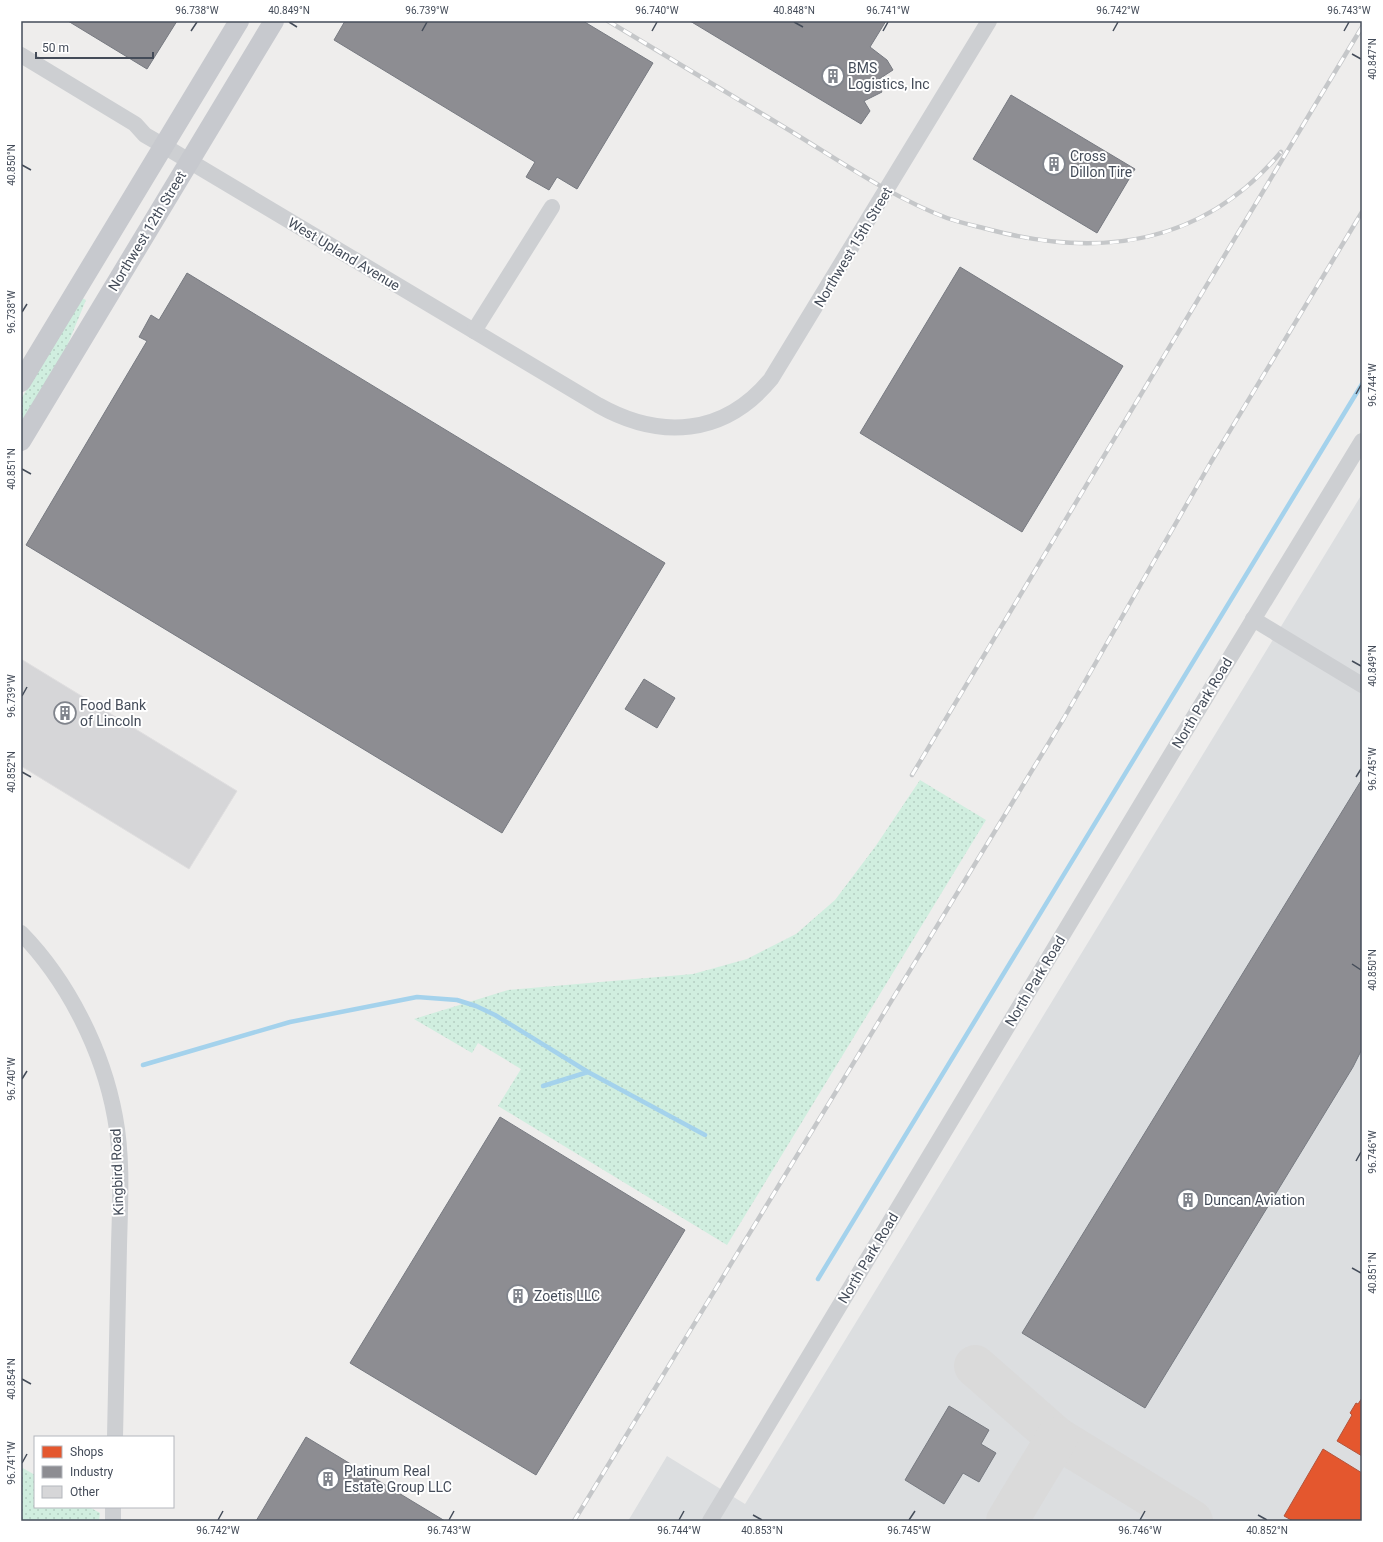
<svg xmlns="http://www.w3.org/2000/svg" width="1383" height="1542" font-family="Roboto,sans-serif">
  <defs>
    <pattern id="grass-dots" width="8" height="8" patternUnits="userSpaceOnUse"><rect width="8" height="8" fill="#d0eedf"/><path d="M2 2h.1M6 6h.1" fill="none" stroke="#b4cec2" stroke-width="1.8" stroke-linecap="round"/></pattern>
  </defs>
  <rect width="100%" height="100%" fill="#eeedec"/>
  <path fill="#dcdee0" d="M1362 494V1521H628L667 1456 745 1504Z"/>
  <g fill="url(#grass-dots)">
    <path d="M82 298 86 300 67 346 21 423V399Z"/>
    <path d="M920 780 986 820 727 1245 498 1106 521 1069 478 1043 472 1053 414 1019 508 990 693 974 747 959 796 934 835 900 875 847Z"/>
    <path d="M21 1467 35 1475V1507H89L100 1513 99 1521H21Z"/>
  </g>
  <g fill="#e4572e" stroke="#b4543b">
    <path d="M1362 1398V1456L1337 1441 1352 1415 1350 1413 1356 1403 1358 1404Z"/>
    <path d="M1323 1449 1362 1473V1521H1293L1284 1516Z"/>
  </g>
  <g fill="#8d8d92" stroke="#777a81">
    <path d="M68 21H177L147 69Z"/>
    <path d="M345 21H583L653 63 577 189 557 177 549 190 526 177 535 162 334 40Z"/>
    <path d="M690 21H886L870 47 887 60 893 70 876 81 882 92 864 101 870 111 861 124Z"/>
    <path d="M1011 95 1135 169 1097 233 973 159Z"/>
    <path d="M960 267 1123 366 1022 532 860 433Z"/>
    <path d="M187 273 665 563 502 833 26 545 147 341 139 337 151 315 159 320Z"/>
    <path d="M644 679 675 698 657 728 625 709Z"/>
    <path d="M1362 779V1049L1353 1067 1145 1408 1022 1333Z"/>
    <path d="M500 1117 685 1230 536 1475 350 1363Z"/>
    <path d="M949 1406 989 1430 981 1444 996 1453 979 1482 963 1473 944 1504 905 1480Z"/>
    <path d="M306 1437 445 1521H256Z"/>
  </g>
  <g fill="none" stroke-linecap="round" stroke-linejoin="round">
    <g stroke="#a4d2ec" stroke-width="4.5">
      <path d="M143 1065 290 1022 417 997 457 1000 476 1006 495 1015 588 1072 705 1135"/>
      <path d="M543 1086 588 1072"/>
      <path d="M818 1279 1362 384"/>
    </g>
    <g stroke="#dadada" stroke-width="42">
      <path d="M975 1366 1057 1438 1192 1521"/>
      <path d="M1007 1521 1057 1438"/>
    </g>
  </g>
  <path fill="#d6d6d8" stroke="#dfdedf" d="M21 659 237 791 189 869 21 766Z"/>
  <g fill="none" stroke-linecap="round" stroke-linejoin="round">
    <g stroke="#cdcfd2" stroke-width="16">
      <path d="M21 55 135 124 145 135 164 146 598 405C660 440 724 436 771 379L989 21"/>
      <path d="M474 331 552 207"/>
      <path d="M1253 619 1362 685"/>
      <path d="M21 933C68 981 103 1051 115 1117 123 1159 120 1204 119 1246 118 1310 116 1373 115 1437"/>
      <path d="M113 1521V1507"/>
      <path d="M710 1521 1178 743 1362 441"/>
    </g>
    <g stroke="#c7c9ce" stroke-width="20">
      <path d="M21 382 239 21"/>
      <path d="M21 441 274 21"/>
    </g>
    <g stroke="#c5c7c9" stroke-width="4.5">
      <g id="rail">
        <path d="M608 21C667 56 725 92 784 127 837 159 889 196 947 218 961 223 976 226 991 230 1103 259 1204 244 1281 152"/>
        <path d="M912 775 1362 27"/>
        <path d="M574 1521 1064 718 1211 462 1362 212"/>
      </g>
    </g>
    <use href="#rail" stroke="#fff" stroke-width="3" stroke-dasharray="9" stroke-linecap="butt"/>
  </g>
  <path fill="none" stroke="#444c59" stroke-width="1.5" d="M289 22 297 27M794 22 803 27M191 31 197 22M422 31 427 22M652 31 657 22M883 31 888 22M1113 31 1118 22M1344 31 1349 22M1352 54 1361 59M22 165 31 170M22 312 27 304M1356 394 1361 385M22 469 31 474M1352 661 1361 666M22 696 27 687M22 772 31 777M1356 777 1361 769M1352 964 1361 970M22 1079 27 1071M1356 1161 1361 1152M1352 1268 1361 1273M22 1379 31 1384M22 1463 27 1454M753 1515 762 1520M1258 1515 1267 1520M218 1520 223 1511M449 1520 454 1511M679 1520 684 1511M909 1520 915 1511M1140 1520 1145 1511"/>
  <defs>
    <g id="building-ring" transform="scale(1.15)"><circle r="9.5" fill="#fff" stroke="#80848c" stroke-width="1.5"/><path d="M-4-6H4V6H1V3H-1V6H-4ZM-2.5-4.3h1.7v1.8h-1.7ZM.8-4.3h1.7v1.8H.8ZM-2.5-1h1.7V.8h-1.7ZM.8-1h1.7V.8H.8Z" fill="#80848c"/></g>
  </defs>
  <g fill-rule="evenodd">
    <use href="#building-ring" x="833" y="76"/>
    <use href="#building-ring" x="1054" y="164"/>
    <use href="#building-ring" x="65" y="713"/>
    <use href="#building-ring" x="1188" y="1200"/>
    <use href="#building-ring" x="518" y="1296"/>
    <use href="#building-ring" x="328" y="1479"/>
  </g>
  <g text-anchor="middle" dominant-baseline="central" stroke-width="4" stroke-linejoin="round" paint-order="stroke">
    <g font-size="14" fill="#444c59" stroke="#fff" text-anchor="start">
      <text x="848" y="68">BMS<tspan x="848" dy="16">Logistics, Inc</tspan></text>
      <text x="1070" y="156">Cross<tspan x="1070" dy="16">Dillon Tire</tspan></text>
      <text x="80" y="705">Food Bank<tspan x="80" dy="16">of Lincoln</tspan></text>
      <text x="1204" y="1200">Duncan Aviation</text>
      <text x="534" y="1296">Zoetis LLC</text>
      <text x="344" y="1471">Platinum Real<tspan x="344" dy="16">Estate Group LLC</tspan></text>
    </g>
    <g font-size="14" fill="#444c59" stroke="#fff">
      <text transform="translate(147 231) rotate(-59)">Northwest 12th Street</text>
      <text transform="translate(853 247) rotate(-59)">Northwest 15th Street</text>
      <text transform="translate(344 254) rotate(31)">West Upland Avenue</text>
      <text transform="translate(1202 703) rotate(-59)">North Park Road</text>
      <text transform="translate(1035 981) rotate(-59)">North Park Road</text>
      <text transform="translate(117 1172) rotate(-92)">Kingbird Road</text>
      <text transform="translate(868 1258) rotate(-59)">North Park Road</text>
    </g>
  </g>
  <rect width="1383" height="1542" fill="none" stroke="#ffffff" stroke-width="44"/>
  <rect x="34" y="1436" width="140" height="72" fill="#ffffff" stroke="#b4b7bd"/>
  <rect x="42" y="1446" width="20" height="12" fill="#e4572e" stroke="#b4b7bd"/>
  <text x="70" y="1456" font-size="12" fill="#444c59">Shops</text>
  <rect x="42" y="1466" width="20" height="12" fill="#8d8d92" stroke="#b4b7bd"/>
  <text x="70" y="1476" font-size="12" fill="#444c59">Industry</text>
  <rect x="42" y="1486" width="20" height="12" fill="#d6d6d8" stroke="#b4b7bd"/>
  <text x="70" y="1496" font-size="12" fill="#444c59">Other</text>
  <path d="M36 52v6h117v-6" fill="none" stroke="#444c59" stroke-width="2"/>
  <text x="42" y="52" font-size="12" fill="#444c59" stroke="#ffffff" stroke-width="3" paint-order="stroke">50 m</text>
  <rect x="22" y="22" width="1339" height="1498" fill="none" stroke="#444c59" stroke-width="1.5"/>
  <g font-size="10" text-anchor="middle" fill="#444c59">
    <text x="197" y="14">96.738°W</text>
    <text x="289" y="14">40.849°N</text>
    <text x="427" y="14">96.739°W</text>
    <text x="657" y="14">96.740°W</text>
    <text x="794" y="14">40.848°N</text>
    <text x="888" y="14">96.741°W</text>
    <text x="1118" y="14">96.742°W</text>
    <text x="1349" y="14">96.743°W</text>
    <text transform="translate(1372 59) rotate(-90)" y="4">40.847°N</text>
    <text transform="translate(11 165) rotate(-90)" y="4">40.850°N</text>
    <text transform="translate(11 312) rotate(-90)" y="4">96.738°W</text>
    <text transform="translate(1372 385) rotate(-90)" y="4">96.744°W</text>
    <text transform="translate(11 469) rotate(-90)" y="4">40.851°N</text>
    <text transform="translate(1372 666) rotate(-90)" y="4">40.849°N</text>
    <text transform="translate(11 696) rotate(-90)" y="4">96.739°W</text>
    <text transform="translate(1372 769) rotate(-90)" y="4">96.745°W</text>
    <text transform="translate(11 772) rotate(-90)" y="4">40.852°N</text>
    <text transform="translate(1372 970) rotate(-90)" y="4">40.850°N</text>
    <text transform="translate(11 1079) rotate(-90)" y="4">96.740°W</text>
    <text transform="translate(1372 1152) rotate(-90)" y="4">96.746°W</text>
    <text transform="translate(1372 1273) rotate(-90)" y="4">40.851°N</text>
    <text transform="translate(11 1379) rotate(-90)" y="4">40.854°N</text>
    <text transform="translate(11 1463) rotate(-90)" y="4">96.741°W</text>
    <text x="218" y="1534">96.742°W</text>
    <text x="449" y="1534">96.743°W</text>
    <text x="679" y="1534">96.744°W</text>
    <text x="762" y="1534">40.853°N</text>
    <text x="909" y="1534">96.745°W</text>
    <text x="1140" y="1534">96.746°W</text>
    <text x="1267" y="1534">40.852°N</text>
  </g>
</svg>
